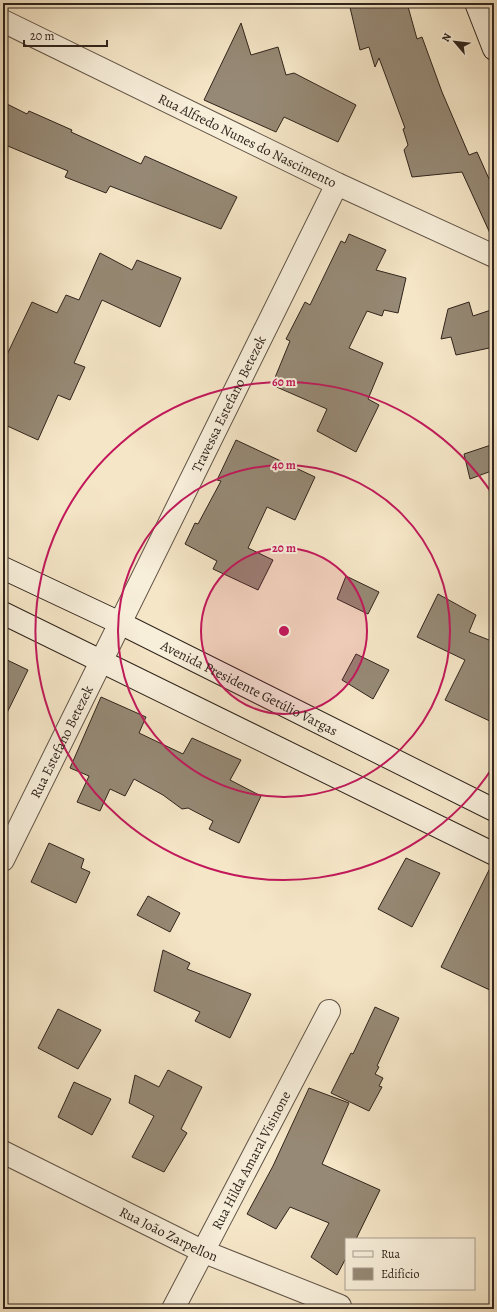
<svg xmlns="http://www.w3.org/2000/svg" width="497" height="1312" font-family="Alegreya,serif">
  <rect width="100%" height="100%" fill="#f5e6c7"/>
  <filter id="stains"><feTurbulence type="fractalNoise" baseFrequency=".005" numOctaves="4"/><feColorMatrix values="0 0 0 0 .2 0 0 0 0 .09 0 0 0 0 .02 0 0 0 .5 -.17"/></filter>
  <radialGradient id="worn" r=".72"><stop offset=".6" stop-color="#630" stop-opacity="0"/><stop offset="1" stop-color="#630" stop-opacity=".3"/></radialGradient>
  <g fill="#968975" stroke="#30241c">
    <path d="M349 3H407L417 39 422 37 442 92 469 155 477 152 494 190V242L462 172 412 177 404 150 408 145 403 129 405 128 379 58 375 67 369 47 360 50Z"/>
    <path d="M241 23 251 55 278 47 286 75 294 73 356 105 338 142 284 117 276 132 204 100Z"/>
    <path d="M3 102 27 114 29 111 72 130 71 132 141 164 145 156 237 197 221 229 110 186 106 193 65 177 68 171 3 144Z"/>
    <path d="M349 234 386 250 376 270 406 278 398 313 384 310 382 316 367 311 349 348 383 363 368 399 379 405 356 452 317 431 327 409 272 385 290 341 286 339 305 302 310 305 341 241 345 243Z"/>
    <path d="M100 253 132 270 137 260 181 278 160 327 102 300 74 363 85 367 70 400 58 395 38 440 3 424V363L32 302 57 313 66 295 79 300Z"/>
    <path d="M469 302 473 316 494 309V347L456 355 451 337 441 339 448 309Z"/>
    <path d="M236 440 315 477 295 520 267 507 248 548 273 560 258 590 213 569 217 561 185 544 195 523 198 524 221 481 217 480Z"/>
    <path d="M494 444V470L470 479 464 454Z"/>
    <path d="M346 576 379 592 368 614 337 599Z"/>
    <path d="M438 594 476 615 469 632 494 642V723L445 700 465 660 417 637Z"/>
    <path d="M356 654 389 670 373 699 342 680Z"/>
    <path d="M3 658 28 670 3 721Z"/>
    <path d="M101 697 146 717 139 733 183 754 192 738 241 760 230 780 261 796 239 843 209 829 213 821 188 808 182 809 163 795 134 779 125 796 110 789 100 811 77 802 89 776 70 768Z"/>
    <path d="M49 843 84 859 81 868 90 872 76 903 31 882Z"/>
    <path d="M406 858 440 873 412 927 378 909Z"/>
    <path d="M491 866H494V992L441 967Z"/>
    <path d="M148 896 180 913 170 932 137 915Z"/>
    <path d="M163 950 190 963 187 969 251 994 230 1038 195 1021 200 1012 154 991Z"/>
    <path d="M375 1007 399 1018 377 1066 379 1067 375 1074 383 1078 379 1086 382 1087 369 1111 331 1093 351 1053 353 1054Z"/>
    <path d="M58 1009 101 1030 78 1069 38 1048Z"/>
    <path d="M168 1070 202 1087 181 1129 187 1133 164 1172 132 1157 154 1116 129 1103 135 1075 159 1087Z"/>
    <path d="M74 1082 111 1099 92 1135 58 1117Z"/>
    <path d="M309 1088 349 1103 322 1164 380 1190 356 1239H346V1258L337 1275 311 1257 329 1223 290 1207 276 1229 247 1214 273 1166Z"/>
  </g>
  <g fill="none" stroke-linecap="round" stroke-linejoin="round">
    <g stroke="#615447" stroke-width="24">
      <g id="minor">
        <path id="s1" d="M3 21 337 184 494 256"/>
        <path id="s2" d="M3 860 337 184"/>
        <path id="s3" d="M3 1152 202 1251 340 1306"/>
        <path id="s4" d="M173 1309 329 1011"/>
      </g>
    </g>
    <g stroke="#30241c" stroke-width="24">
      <g id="secondary">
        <path d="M476 3 494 49"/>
        <path id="s5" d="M3 568 120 623 494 810"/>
        <path d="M3 613 494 854"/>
      </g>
    </g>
    <use href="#minor" stroke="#f8efdb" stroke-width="22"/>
    <use href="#secondary" stroke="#f8efdb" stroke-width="22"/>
  </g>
  <circle cx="284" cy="631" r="83" fill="#c2185b" fill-opacity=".12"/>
  <g fill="none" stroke="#c2185b" stroke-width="2">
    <circle cx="284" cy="631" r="83"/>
    <circle cx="284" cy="631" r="166"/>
    <path d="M493 767A249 249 0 1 1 493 495"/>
  </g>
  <g text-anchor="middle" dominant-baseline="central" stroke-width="4" stroke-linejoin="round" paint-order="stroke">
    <g font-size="14" fill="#30241c" stroke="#f8efdb">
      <text stroke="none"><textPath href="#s1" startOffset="272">Rua Alfredo Nunes do Nascimento</textPath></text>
      <text stroke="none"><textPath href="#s2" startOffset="509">Travessa Estefano Betezek</textPath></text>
      <text stroke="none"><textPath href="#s5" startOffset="274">Avenida Presidente Getúlio Vargas</textPath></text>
      <text stroke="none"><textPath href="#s2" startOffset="132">Rua Estefano Betezek</textPath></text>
      <text stroke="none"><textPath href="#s4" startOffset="168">Rua Hilda Amaral Visinone</textPath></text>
      <text stroke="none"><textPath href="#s3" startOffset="185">Rua João Zarpellon</textPath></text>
    </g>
  </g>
  <circle cx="284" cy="631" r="6" fill="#c2185b" stroke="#f8efdb" stroke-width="2"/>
  <g font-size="12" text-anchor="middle" font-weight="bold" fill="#c2185b" stroke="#f8efdb" stroke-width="4" stroke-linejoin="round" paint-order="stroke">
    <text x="284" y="386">60 m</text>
    <text x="284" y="469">40 m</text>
    <text x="284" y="552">20 m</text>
  </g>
  <rect width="497" height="1312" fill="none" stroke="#f5e6c7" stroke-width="16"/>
  <rect x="4" y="4" width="489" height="1304" fill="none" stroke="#30241c" stroke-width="2"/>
  <rect x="8" y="8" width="481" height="1296" fill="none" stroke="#30241c"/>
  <rect x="345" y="1238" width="130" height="52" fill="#f8efdb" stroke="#a89e8f"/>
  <rect x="353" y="1251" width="20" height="6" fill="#f8efdb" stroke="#a89e8f"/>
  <text x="381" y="1258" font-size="12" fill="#30241c">Rua</text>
  <rect x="353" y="1268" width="20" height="12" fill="#968975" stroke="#a89e8f"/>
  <text x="381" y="1278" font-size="12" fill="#30241c">Edifício</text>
  <g transform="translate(455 42) rotate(298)" stroke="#f8efdb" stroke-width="3" paint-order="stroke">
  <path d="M0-3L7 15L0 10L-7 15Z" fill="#30241c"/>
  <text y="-6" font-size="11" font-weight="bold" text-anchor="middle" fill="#30241c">N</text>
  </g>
  <path d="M24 40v6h83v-6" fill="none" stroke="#30241c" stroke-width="2"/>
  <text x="30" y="40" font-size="12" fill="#30241c" stroke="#f8efdb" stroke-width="3" paint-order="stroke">20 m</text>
  <rect width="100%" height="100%" filter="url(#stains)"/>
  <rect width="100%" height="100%" fill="url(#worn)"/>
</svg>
